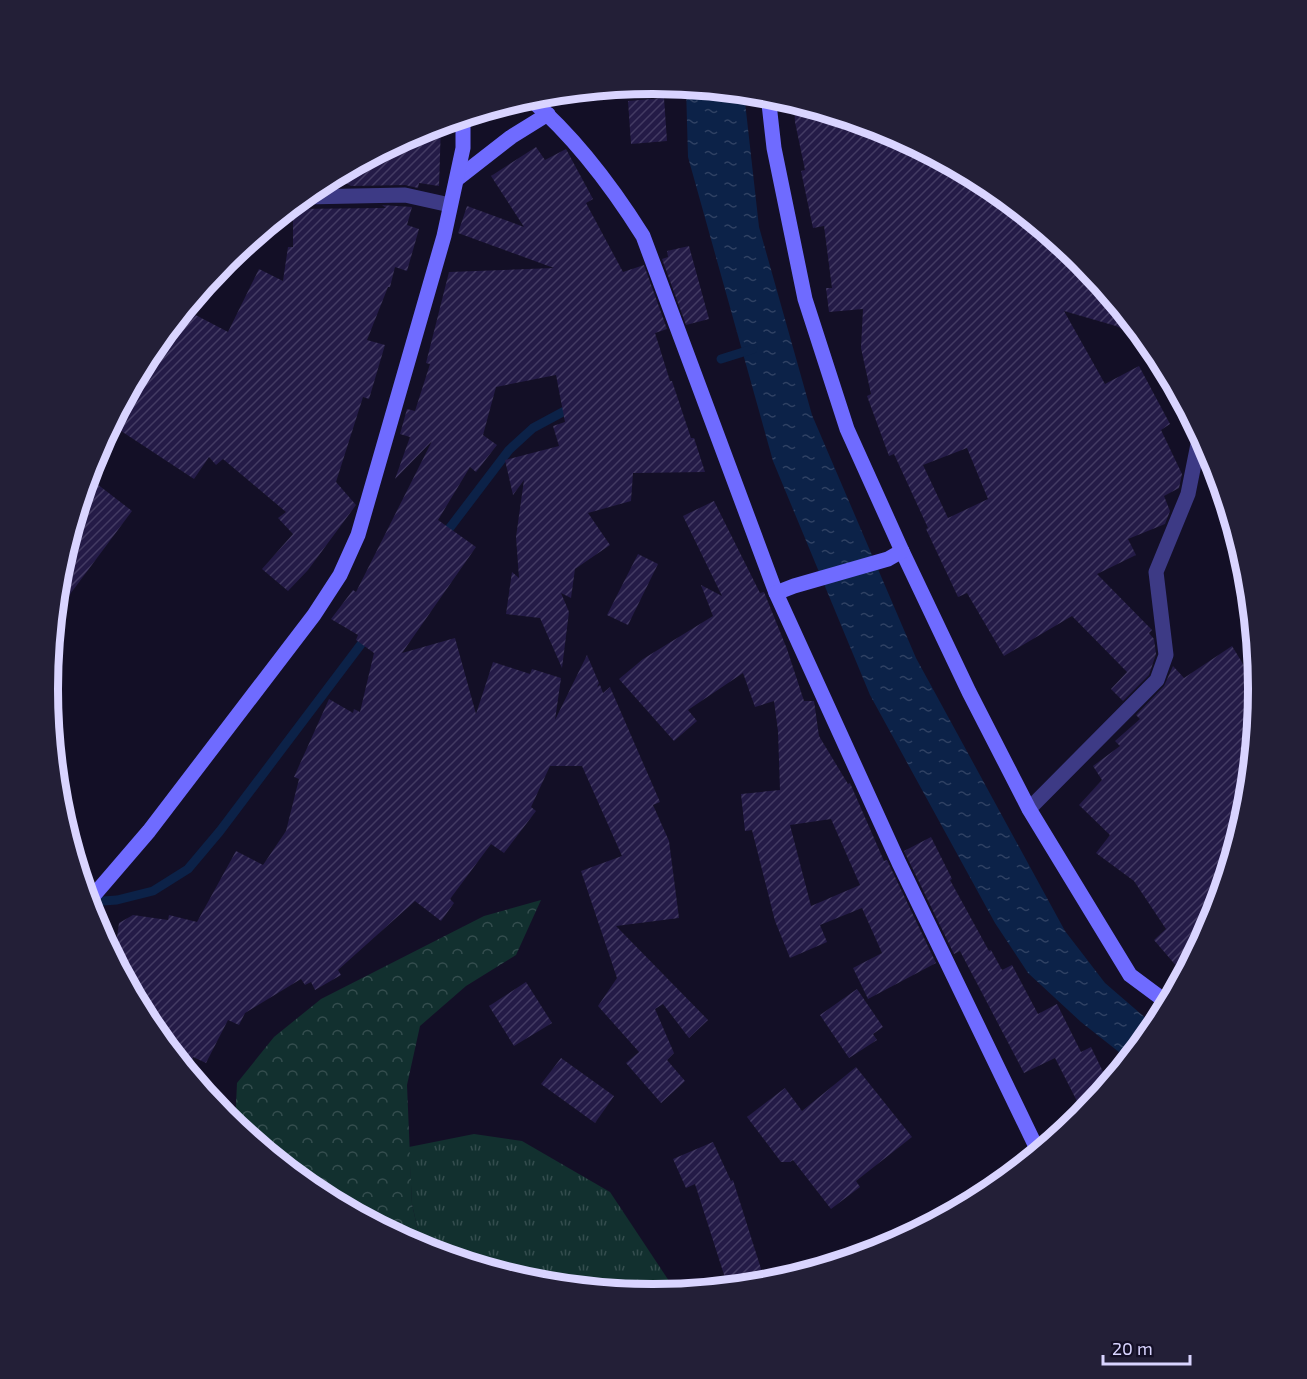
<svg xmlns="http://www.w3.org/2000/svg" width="1307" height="1379" font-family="'Exo 2',sans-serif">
  <defs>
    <pattern id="grass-tufts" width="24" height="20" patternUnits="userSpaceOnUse" patternTransform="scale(1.5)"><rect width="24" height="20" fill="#12302f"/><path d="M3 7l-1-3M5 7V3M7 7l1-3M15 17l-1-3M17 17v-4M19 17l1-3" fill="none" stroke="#344d4e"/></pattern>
    <pattern id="forest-crowns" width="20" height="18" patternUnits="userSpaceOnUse" patternTransform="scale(1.5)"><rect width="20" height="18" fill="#12302f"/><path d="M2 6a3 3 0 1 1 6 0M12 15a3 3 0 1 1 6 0" fill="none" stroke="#344d4e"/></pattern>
    <pattern id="water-ripples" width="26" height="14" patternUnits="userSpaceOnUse" patternTransform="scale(1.5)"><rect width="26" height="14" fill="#0c2248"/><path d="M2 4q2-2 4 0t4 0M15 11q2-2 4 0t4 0" fill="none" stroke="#2f4163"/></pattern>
    <pattern id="building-hatch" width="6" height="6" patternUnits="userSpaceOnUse" patternTransform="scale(1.5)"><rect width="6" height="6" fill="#241b47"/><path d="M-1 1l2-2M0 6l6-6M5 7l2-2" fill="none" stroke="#433b63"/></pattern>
  </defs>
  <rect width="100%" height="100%" fill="#130f26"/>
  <path fill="url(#grass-tufts)" d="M474 1134 522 1141 610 1192 677 1293 653 1295 535 1283 422 1249 412 1204 409 1147Z"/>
  <path fill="url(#forest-crowns)" d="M541 900 516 955 466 986 420 1026 407 1085 412 1204 422 1249 317 1193 235 1126 237 1083 274 1037 321 999 484 916Z"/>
  <path fill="url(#water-ripples)" d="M686 87 744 93 759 227 812 415 916 658 1065 931 1105 983 1156 1027 1129 1060 1081 1022 1028 973 995 923 870 695 773 461 688 157Z"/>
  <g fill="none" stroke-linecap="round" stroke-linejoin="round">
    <g stroke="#0c2248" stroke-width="9">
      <path d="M721 359 753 349"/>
      <path d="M442 538 509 450 533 428 572 407"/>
      <path d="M88 902 117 900 153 891 188 869 220 831 368 635"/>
    </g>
  </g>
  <g fill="url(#building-hatch)" fill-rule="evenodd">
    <path d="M664 98 667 141 631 144 628 101Z"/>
    <path d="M794 102 886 130 990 186 1023 213 1020 216 1060 250 1063 246 1082 262 1147 341 1116 326 1064 311 1105 384 1139 366 1170 424 1161 430 1182 474 1179 488 1164 496 1170 511 1165 524 1128 539 1136 555 1097 574 1152 630 1149 633 1154 639 1156 654 1149 675 1123 701 1111 689 1127 672 1072 616 1004 656 967 593 958 597 926 529 928 528 894 454 889 456 867 396 871 394 861 348 863 309 829 312 826 288H832L824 226 813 228 801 171 805 170 795 122ZM967 448 988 499 948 518 923 465Z"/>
    <path d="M441 124 439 186 419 183 418 188 405 185 351 186 335 177 422 130Z"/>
    <path d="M536 147 545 160 566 149 593 199 586 203 623 272 644 265 667 329 655 333 670 381H672L691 438H694L705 472 633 473 631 501 588 513 610 545 575 569 571 598 561 593 569 612 562 668 540 618 506 614 512 572 519 578 516 537 524 480 513 495 505 460 559 446 553 426 565 422 556 375 496 387 483 435 497 445 476 472 470 467 438 520 476 547 402 653 455 638 476 714 493 662 530 674 532 669 561 678 555 720 587 655 599 683 597 687 600 685 603 693 610 687 660 802 653 805 669 841 679 918 616 926 708 1020 689 1038 663 1004 655 1009 674 1053 667 1060 685 1081 661 1103 626 1063 639 1052 598 1006 617 978 581 871 622 856 582 766H550L531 807 536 811 504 853 491 844 450 899 454 903 441 921 415 901 338 970 341 975 315 990 311 982 305 985 301 979 245 1013 239 1025 228 1020 206 1063 193 1057 187 1071 150 1026 114 958 119 923 133 915 168 920 169 915 197 922 236 851 263 865 286 831 299 779 294 777 329 699 353 713 354 709 360 712 374 653 356 640 358 635 331 619 353 590 356 592 432 441 395 479 410 437 400 434 407 409 415 411 430 364 426 363 449 272 554 268 458 233 467 206 524 227 491 176Z"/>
    <path d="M382 205 412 207 407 225 419 229 407 271 395 267 390 287H388L367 340 385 345 369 399 363 397 336 482 356 505 308 570 288 591 262 569 293 534 278 518 286 512 223 459 216 465 209 457 194 479 112 425 150 353 186 310 228 332 259 269 283 281 288 247H293V209L386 208Z"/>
    <path d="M689 246 709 319 686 325 662 259 668 257 667 251Z"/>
    <path d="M88 477 132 511 56 613 60 571Z"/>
    <path d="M714 501 760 593 764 592 787 649 804 701H814L819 736 848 784 850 783 884 861 887 860 936 963 868 999 853 968 882 953 862 908 820 925 827 942 790 958 775 921 752 830 745 831 741 794 780 790 778 731 774 701 755 707 743 673 688 710 697 721 674 741 619 679 643 659 713 616 701 585 722 596 683 516ZM831 819 860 885 811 906 790 825Z"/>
    <path d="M638 554 658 564 628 625 607 615Z"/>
    <path d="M1232 646 1259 690 1247 808 1213 921 1184 975 1154 940 1166 929 1134 881 1096 853 1110 835 1079 805 1102 780 1093 766 1120 746 1115 741 1140 719 1136 715 1164 686 1173 666 1184 678Z"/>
    <path d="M931 837 952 879 950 880 989 951 991 950 1002 970 1012 965 1038 1014 1057 1004 1081 1052 1091 1047 1109 1084 1084 1115 1055 1058 1024 1073 960 951 954 954 904 851Z"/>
    <path d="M526 982 552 1023 514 1046 489 1006Z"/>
    <path d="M857 989 883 1027 873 1034 877 1040 849 1058 820 1015Z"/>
    <path d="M561 1058 614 1096 595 1123 541 1084Z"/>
    <path d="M856 1067 912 1137 856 1181 860 1187 831 1209 793 1160 790 1162H781L747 1117 785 1088 802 1111Z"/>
    <path d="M713 1142 731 1181 733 1180 762 1272 727 1284 695 1184 686 1188 673 1159Z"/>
  </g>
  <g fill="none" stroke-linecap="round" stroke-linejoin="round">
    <g stroke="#3d3a85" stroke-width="15">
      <path d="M304 197 405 195 450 205"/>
      <path d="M1029 809 1157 680 1166 655 1156 572 1188 494 1200 434"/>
    </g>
    <g stroke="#6f6bff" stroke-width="15">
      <path d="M768 95 774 148 805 299 847 429 902 551 969 692 1029 809 1130 975 1169 1004"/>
      <path d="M529 98C575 137 611 185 643 236L776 593 899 863 1039 1153"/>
      <path d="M457 179 511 137 548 114"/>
      <path d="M776 593 794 586 888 559 902 551"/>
      <path d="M88 902 149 831 314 615 340 575 358 535 444 236 463 148V117"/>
    </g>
  </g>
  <path d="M0 0H1307V1379H0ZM58 689a595 595 0 1 1 1190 0a595 595 0 1 1-1190 0Z" fill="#231f37" fill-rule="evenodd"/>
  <path fill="none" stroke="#d9d4ff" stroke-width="8" d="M58 689a595 595 0 1 1 1190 0a595 595 0 1 1-1190 0Z"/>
  <path d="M1103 1355v9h87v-9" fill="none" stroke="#d9d4ff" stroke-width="3"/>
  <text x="1112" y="1355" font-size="18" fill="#d9d4ff" stroke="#130f26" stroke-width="4.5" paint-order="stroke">20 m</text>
</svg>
